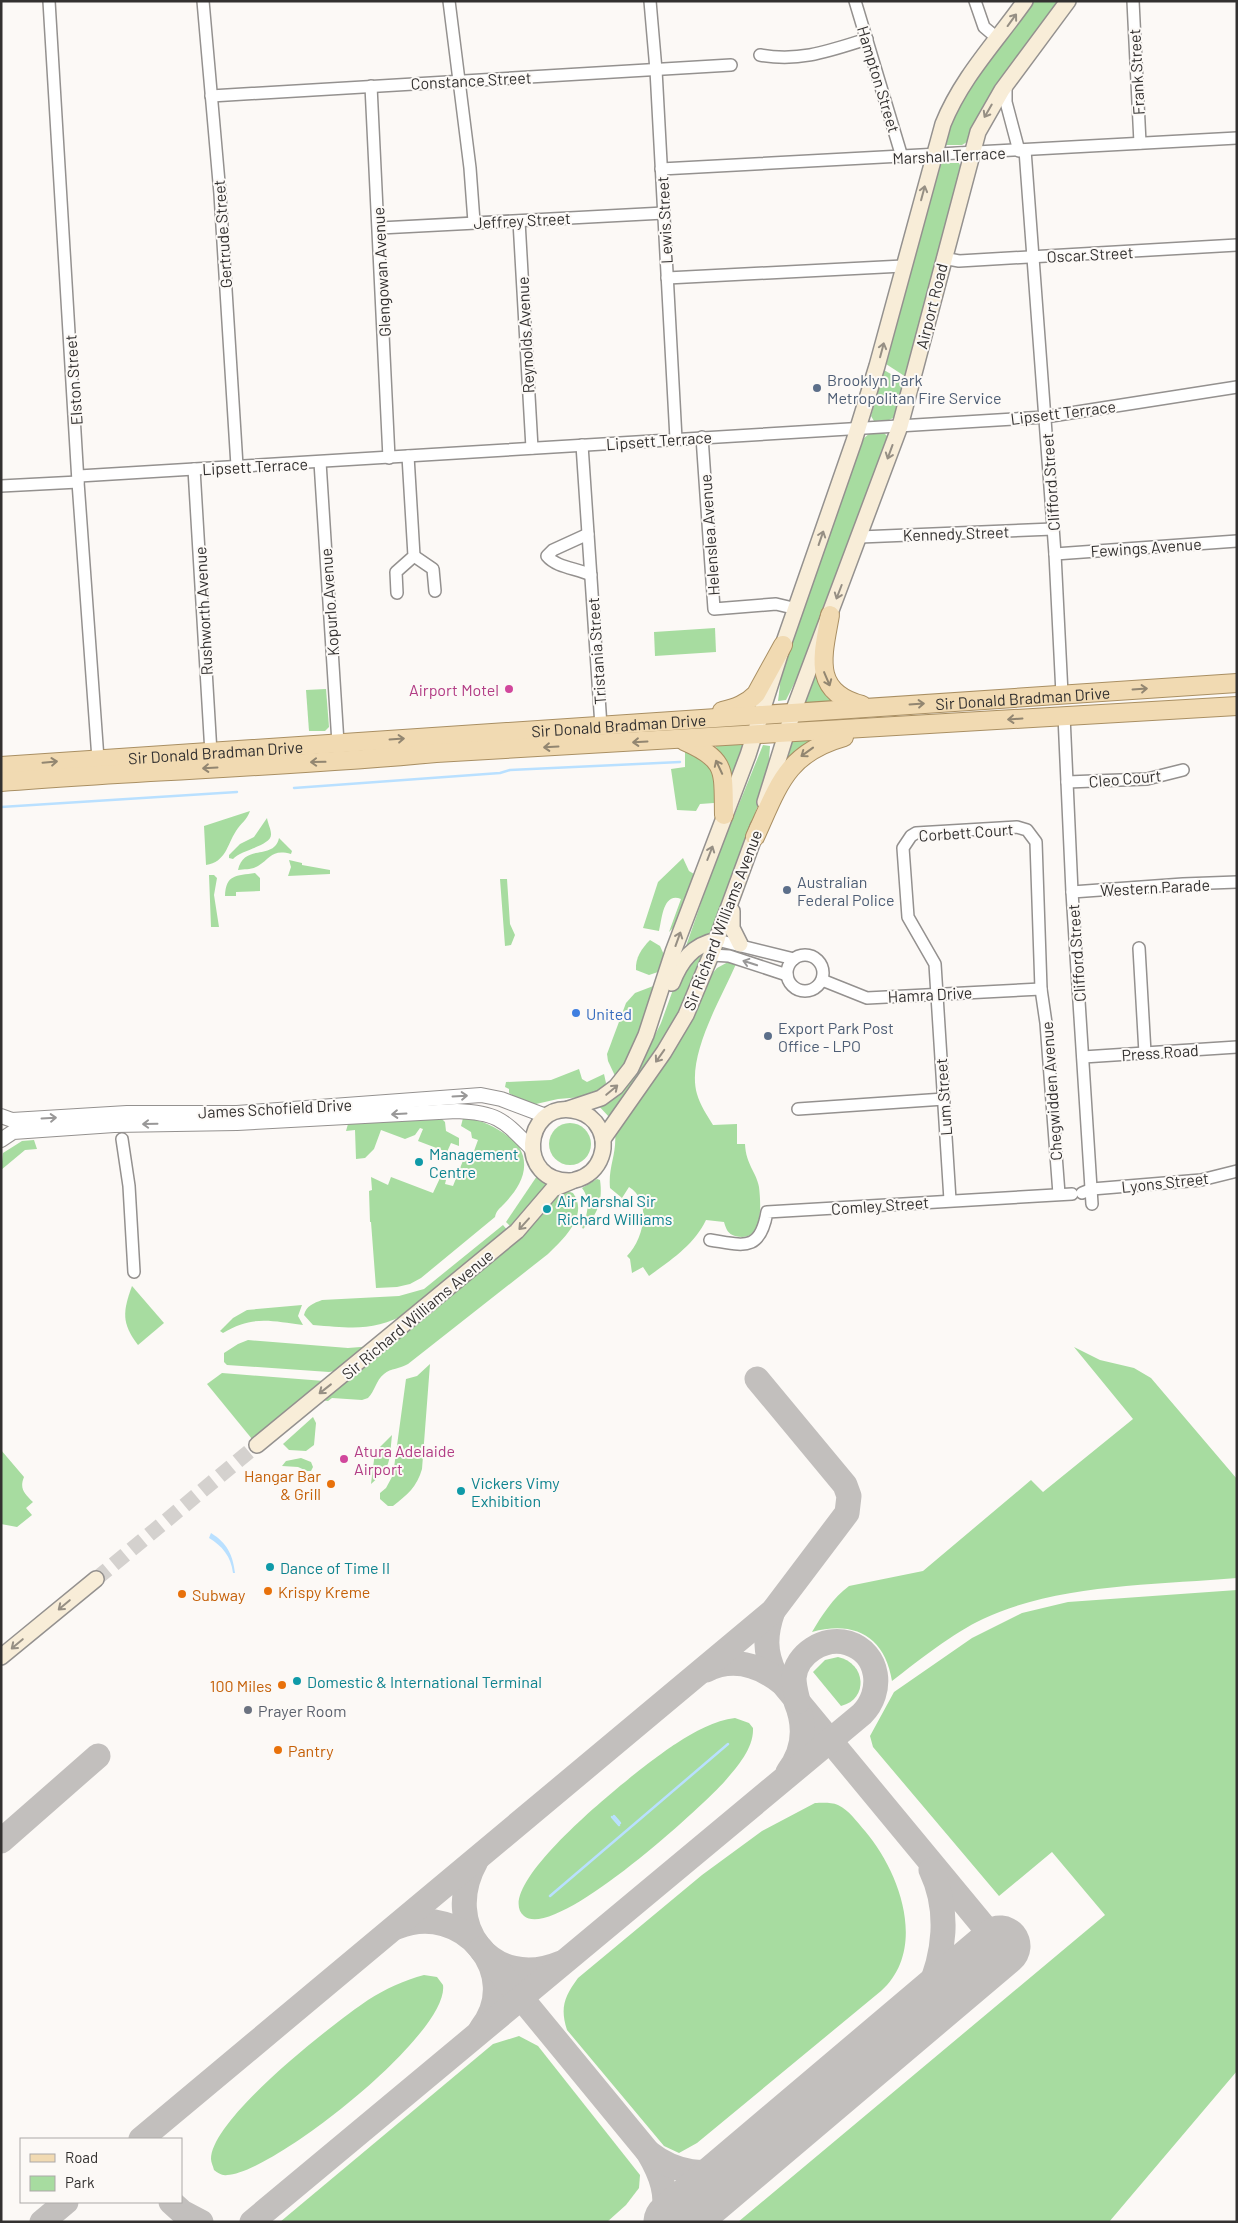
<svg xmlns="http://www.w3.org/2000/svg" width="1238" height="2223" font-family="Barlow,sans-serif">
  <rect width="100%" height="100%" fill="#fcf9f6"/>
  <g fill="#a7dca0">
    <path d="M1032 1H1061L967 142 962 145H945L944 138 968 87Z"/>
    <path d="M943 163H959L961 167 906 377 886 364 936 168Z"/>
    <path d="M884 370 901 380 903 391 895 417 889 420 874 421 871 416Z"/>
    <path d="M870 433H884L887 436V441L844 561 800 672 786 700 778 701 782 668 792 639 863 439Z"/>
    <path d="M715 628 716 652 655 656 654 632Z"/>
    <path d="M815 665 835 704 802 707Z"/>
    <path d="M326 689 329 727 325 731H309L306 690Z"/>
    <path d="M791 736H820L781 772Z"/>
    <path d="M747 739 736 768 730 775 713 741Z"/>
    <path d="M763 745 770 746 768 772 763 790 714 936 685 949 715 863Z"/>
    <path d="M685 749 708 761 719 788 714 803 700 804 696 811 677 810 671 769 685 767Z"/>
    <path d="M250 811C247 820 241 823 236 831 227 845 226 862 206 865L204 826Z"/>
    <path d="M267 818C268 824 271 829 271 834 272 846 242 849 233 859L229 858V855L240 844 254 837Z"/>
    <path d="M279 838 292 851 291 854C272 849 271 858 258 866 251 870 245 869 238 870 244 843 274 861 279 838Z"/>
    <path d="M683 858 689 871 694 874 677 924 669 932 681 899C663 892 662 919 659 931L643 928 658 882Z"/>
    <path d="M289 860 302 863V865L330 870V874L288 876 291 867Z"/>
    <path d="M255 873 260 878V891L236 892V896H225C226 874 236 876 255 873Z"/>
    <path d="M209 875H214L217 878 214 895 219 927H211Z"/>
    <path d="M500 879H507L510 924 515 935 511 945 505 946Z"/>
    <path d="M650 940 660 946 665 957 661 971 649 975 636 970C635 958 642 948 650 940Z"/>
    <path d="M710 952 661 1045 610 1118 597 1104 642 1061 661 1023 679 973 694 955Z"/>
    <path d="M728 962 736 964C721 999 686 1056 697 1094 700 1105 707 1115 713 1125L737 1124V1144H745C746 1165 756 1171 759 1187 761 1204 764 1244 735 1236 728 1234 726 1229 724 1222L706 1220C694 1245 671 1260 649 1276L643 1267 632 1273 630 1259 627 1256C643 1240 653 1202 629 1187L622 1198 610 1188C608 1166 617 1155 615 1132L712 974 717 968Z"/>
    <path d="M656 985 630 1055 616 1078 608 1061 607 1054 626 1003 635 993Z"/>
    <path d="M579 1069 582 1079 587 1082 604 1074 606 1083 604 1088 582 1097 558 1099 536 1104 522 1101 509 1093V1089L505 1087 506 1082 551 1080Z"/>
    <path d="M440 1117 445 1122 446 1131 459 1138V1146L451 1143 447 1152 418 1141 423 1129 420 1128 415 1135 405 1139 381 1130 374 1149 365 1158 356 1159 355 1130 346 1131 348 1124 352 1122Z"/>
    <path d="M463 1118C483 1120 494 1126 509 1137 517 1142 520 1147 523 1156 528 1175 516 1191 504 1204 500 1208 496 1211 495 1217L421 1278 410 1284 397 1287 376 1288 371 1222H373H370L369 1191 372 1190 371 1177 388 1185 391 1177 433 1193 440 1178 446 1180 445 1184 453 1186 466 1153 474 1151 478 1140 472 1138 471 1132 461 1126Z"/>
    <circle cx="570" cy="1144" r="21"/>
    <path d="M34 1140 37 1149 25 1150 1 1170 3 1153 22 1141Z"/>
    <path d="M537 1176 548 1184 512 1228 506 1222Z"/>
    <path d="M597 1179 600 1180C603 1200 598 1215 583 1229L582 1227C588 1214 591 1200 582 1188Z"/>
    <path d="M567 1191 573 1193C589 1215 564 1239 548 1254L408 1364C400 1369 391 1368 384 1374 376 1380 375 1391 368 1398L362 1400 332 1398 328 1401 320 1400 434 1311 529 1226 558 1193Z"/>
    <path d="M503 1225 509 1232 410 1312C373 1332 353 1328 313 1325L304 1315C306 1306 314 1303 322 1300L399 1296 424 1289Z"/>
    <path d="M132 1286 164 1323 138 1345C121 1323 123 1311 132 1286Z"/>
    <path d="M302 1305 298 1316 303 1325C271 1321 253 1315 223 1333L220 1331 233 1318 247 1310Z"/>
    <path d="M248 1340 348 1348 373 1346 340 1370 329 1372 227 1365 224 1362V1353L238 1344Z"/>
    <path d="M1074 1347 1100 1360 1134 1368 1151 1378 1237 1479V1578C1156 1585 1056 1584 983 1619 953 1633 918 1661 892 1681 885 1637 855 1620 812 1632 822 1615 833 1598 849 1586L923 1571 1031 1480 1043 1492 1133 1419Z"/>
    <path d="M430 1364 422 1469C417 1487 407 1495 393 1506H388L380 1499V1493L386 1488 393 1475 406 1379 417 1376Z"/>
    <path d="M222 1373 324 1381 326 1383 252 1439 207 1384Z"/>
    <path d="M313 1417 316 1423 314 1445 306 1451 289 1450 283 1444Z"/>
    <path d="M392 1435C389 1462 392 1466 371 1484L375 1452Z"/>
    <path d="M1 1450 24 1477C19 1489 25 1494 33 1502L26 1508 32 1515 17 1527 1 1524Z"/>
    <path d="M301 1458 311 1462 313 1467 311 1471H307L298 1467 282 1466 286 1461Z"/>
    <path d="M1237 1590V2071L1109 2222H738L1105 1915 1052 1852 999 1896 873 1747 870 1736 894 1692 972 1638 1022 1613 1068 1602Z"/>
    <path d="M838 1657C866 1663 869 1699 841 1706L813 1672 825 1660Z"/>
    <path d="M735 1718 749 1723 753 1728C754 1748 737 1767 725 1781 703 1806 555 1942 524 1916 487 1885 652 1758 677 1743 694 1732 715 1720 735 1718Z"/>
    <path d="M815 1803C821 1803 831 1802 838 1805 849 1810 857 1822 865 1831 900 1872 928 1949 881 1991L697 2143 679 2153 664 2146 567 2030C560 2008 564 1997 578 1978L702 1875 762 1831Z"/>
    <path d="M424 1975 437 1977 443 1985C450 2033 274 2173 227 2175 222 2176 218 2173 214 2170 213 2166 211 2162 211 2159 211 2118 334 2023 368 2000 385 1989 405 1980 424 1975Z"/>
    <path d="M519 2036 538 2046 640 2175 639 2188 626 2205 607 2222H280L493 2044Z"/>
  </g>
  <path fill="#b9e0ff" d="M211 1533C227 1543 233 1555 235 1573H233C231 1556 222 1546 209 1538Z"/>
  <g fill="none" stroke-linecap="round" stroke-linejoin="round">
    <g stroke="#b9e0ff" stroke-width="2.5">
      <path d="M294 788 500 773 510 770 680 762"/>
      <path d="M1 807 237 792"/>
      <path d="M614 1816 620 1823"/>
      <path d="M612 1817 619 1825"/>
      <path d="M550 1896 728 1744"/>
    </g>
    <g stroke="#c2bfbd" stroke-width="25">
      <path d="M773 1611C765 1634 764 1652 775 1674L1000 1946"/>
      <path d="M706 1670C732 1657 759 1665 781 1682"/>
      <path d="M788 1772C804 1751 806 1726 796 1702"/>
      <path d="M1 1841 98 1756"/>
      <path d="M476 1861C440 1925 492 1992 561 1963"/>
      <path d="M397 1927C463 1900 524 1975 481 2029"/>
      <path d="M481 1949 648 2152C661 2174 670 2196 662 2222"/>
      <path d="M903 2029C912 2018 922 2007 927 1994 945 1955 950 1910 931 1870"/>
      <path d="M141 2139 773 1611 847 1513 849 1496 845 1485 757 1379"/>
      <path d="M648 2152C676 2174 705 2177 738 2167"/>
      <path d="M171 2202 182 2212 201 2222"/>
      <path d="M42 2222 66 2202"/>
      <path d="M252 2222 862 1714C884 1692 880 1653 848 1643 824 1636 796 1654 794 1678 794 1686 796 1693 798 1701"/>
    </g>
    <path stroke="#c2bfbd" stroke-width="61" d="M674 2222 1000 1946"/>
    <path stroke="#d4d1ce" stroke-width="15" stroke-dasharray="15 8" stroke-linecap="butt" d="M96 1579 257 1445"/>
    <g stroke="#94918f" stroke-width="14">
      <g id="minor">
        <path d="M49 1 78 482 98 759"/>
        <path d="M203 1 220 194 237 466"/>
        <path d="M449 1 470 168 474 222"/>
        <path d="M650 1 656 70 676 439"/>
        <path d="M855 1 902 157"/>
        <path d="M975 1 984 27 997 38"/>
        <path d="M1133 1 1140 143"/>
        <path d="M760 55C800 62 829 51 867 39"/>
        <path d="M1006 85V102L1019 151"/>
        <path d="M371 86 389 458"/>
        <path d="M211 96 731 65"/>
        <path d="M1025 150 1055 554 1062 694"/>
        <path d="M661 169 1237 138"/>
        <path d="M519 221 532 448"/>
        <path d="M380 228 664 213"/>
        <path d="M943 258 959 261 1237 245"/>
        <path d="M667 278 903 266"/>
        <path d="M702 437 714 609 776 604 797 609"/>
        <path d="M582 445 601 726"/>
        <path d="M320 462 338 743"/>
        <path d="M194 469 211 753"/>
        <path d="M79 476 1045 417 1237 387"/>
        <path d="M1 486 78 482"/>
        <path d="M588 534 553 550 547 556C557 568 577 568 591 575"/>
        <path d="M860 537 1053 529"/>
        <path d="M1055 554 1237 541"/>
        <path d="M414 556 433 569 435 591"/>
        <path d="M397 593 396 572 414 556 408 456"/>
        <path d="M1064 716 1072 892 1092 1204"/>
        <path d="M1067 782 1147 779 1183 770"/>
        <path d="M1072 892 1183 884 1237 882"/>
        <path d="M717 940 794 959"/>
        <path d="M1139 948 1145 1053"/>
        <path d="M711 955 729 956 787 975"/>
        <circle cx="805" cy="973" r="18"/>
        <path d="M822 980 867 998 1041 989"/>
        <path d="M1083 1057 1237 1047"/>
        <path d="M798 1109 944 1099"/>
        <path d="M122 1139 129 1186 134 1272"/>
        <path d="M1082 1193 1092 1189 1201 1180 1237 1171"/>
        <path d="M950 1200 935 964 908 917 903 848 911 836 916 833 1017 827 1027 830 1036 842 1041 989 1046 1023 1059 1194"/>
        <path d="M710 1240C743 1245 760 1253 767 1212L1072 1194"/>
      </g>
    </g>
    <g stroke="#94918f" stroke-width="16">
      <g id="tertiary">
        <path d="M1 1116 12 1120 127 1113H237L481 1095 501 1099 546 1116"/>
        <path d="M1 1140 13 1132 114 1125 237 1123 457 1111C499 1113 503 1120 532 1149"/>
      </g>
    </g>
    <g stroke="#94918f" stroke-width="18">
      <g id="secondary">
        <path d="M765 802 793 712 900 426 978 132 1002 90 1068 1"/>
        <path d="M732 911V928L740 944"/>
        <path d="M672 983C681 960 693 945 717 940"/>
        <path d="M568 1109 601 1098 616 1087 631 1068 646 1035 673 952 748 755 783 645 854 441 877 366 943 124C962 77 996 42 1025 1"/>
        <path d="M603 1139 664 1052 686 1015 711 955 758 827"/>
        <path d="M571 1181C516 1183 523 1103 572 1110 580 1111 589 1115 595 1122 612 1143 601 1174 575 1180"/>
        <path d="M257 1445 517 1231 553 1189 572 1181"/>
        <path d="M1 1657 96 1579"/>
      </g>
    </g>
    <g stroke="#a98f63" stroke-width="20">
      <g id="primary">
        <path d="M830 615C823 655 811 692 862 705"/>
        <path d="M722 711C736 708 746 704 756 694L783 645"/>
        <path d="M684 741C728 760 723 771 724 815"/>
        <path id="s1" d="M1 766 1237 683"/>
        <path d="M1 782C146 770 291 767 436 753L1237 706"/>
        <path d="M755 837C778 787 786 753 844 737"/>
      </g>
    </g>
    <use href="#minor" stroke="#fff" stroke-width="11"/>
    <use href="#tertiary" stroke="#fff" stroke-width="14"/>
    <use href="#secondary" stroke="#f8edd8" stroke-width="15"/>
    <use href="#primary" stroke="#f1dab2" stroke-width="18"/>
  </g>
  <defs><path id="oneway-shaft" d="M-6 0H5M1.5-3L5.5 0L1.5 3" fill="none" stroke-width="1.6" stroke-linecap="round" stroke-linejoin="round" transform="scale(1.25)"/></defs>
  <g stroke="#968f84">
    <use href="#oneway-shaft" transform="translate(1012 20) rotate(-54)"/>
    <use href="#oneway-shaft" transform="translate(988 111) rotate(120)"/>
    <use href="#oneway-shaft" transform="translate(923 193) rotate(-75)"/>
    <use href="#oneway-shaft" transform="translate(882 350) rotate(-75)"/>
    <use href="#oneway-shaft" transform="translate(890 452) rotate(110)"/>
    <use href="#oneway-shaft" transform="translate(821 538) rotate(-71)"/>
    <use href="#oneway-shaft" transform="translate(839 592) rotate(111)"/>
    <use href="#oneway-shaft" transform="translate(710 853) rotate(-69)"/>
    <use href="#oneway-shaft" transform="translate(678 939) rotate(-70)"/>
    <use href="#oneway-shaft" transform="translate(660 1056) rotate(125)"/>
    <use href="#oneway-shaft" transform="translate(612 1090) rotate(-40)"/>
    <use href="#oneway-shaft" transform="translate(524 1224) rotate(132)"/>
    <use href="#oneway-shaft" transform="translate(325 1389) rotate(142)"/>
    <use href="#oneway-shaft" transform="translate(64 1605) rotate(140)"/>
    <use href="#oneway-shaft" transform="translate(17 1644) rotate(140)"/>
  </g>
  <g stroke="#928671">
    <use href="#oneway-shaft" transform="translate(827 679) rotate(67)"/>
    <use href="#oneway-shaft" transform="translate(1140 689) rotate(-4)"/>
    <use href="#oneway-shaft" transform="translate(917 704) rotate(-4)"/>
    <use href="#oneway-shaft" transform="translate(1015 719) rotate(176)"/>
    <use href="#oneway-shaft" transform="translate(397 739) rotate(-4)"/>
    <use href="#oneway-shaft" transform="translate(640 742) rotate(177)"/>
    <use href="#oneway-shaft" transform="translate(551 747) rotate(177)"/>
    <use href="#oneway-shaft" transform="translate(807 752) rotate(144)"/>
    <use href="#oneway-shaft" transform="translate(50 762) rotate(-5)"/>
    <use href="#oneway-shaft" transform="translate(318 762) rotate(179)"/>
    <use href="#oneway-shaft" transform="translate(719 767) rotate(-115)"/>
    <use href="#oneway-shaft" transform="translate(210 768) rotate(177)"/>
  </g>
  <g stroke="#999898">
    <use href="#oneway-shaft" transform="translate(750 963) rotate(-162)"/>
    <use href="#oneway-shaft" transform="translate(460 1096) rotate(-3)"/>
    <use href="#oneway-shaft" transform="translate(399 1114) rotate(177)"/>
    <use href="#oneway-shaft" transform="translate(49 1118) rotate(-3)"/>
    <use href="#oneway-shaft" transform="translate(150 1124) rotate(179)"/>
  </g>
  <g fill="#5c6f8a" stroke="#fcf9f6" stroke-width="2">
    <circle cx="817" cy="388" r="5"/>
    <circle cx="787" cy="890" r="5"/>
    <circle cx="768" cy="1036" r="5"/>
  </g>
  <g fill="#d1479c" stroke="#fcf9f6" stroke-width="2">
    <circle cx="509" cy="689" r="5"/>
    <circle cx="344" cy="1459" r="5"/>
  </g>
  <circle fill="#3f7fe0" stroke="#fcf9f6" stroke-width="2" cx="576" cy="1013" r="5"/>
  <g fill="#0f9aa8" stroke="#fcf9f6" stroke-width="2">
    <circle cx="419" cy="1162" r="5"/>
    <circle cx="547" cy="1209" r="5"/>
    <circle cx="461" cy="1491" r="5"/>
    <circle cx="270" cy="1567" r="5"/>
    <circle cx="297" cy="1681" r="5"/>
  </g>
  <g fill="#e8710a" stroke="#fcf9f6" stroke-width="2">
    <circle cx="331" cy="1484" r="5"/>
    <circle cx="268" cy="1591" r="5"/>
    <circle cx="182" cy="1594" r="5"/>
    <circle cx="282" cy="1685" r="5"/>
    <circle cx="278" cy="1750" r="5"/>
  </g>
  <circle fill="#6b7280" stroke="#fcf9f6" stroke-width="2" cx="248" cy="1710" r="5"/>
  <g text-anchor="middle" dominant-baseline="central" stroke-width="4" stroke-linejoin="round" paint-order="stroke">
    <g font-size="16" fill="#333130" stroke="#fcf9f6">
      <text transform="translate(1136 72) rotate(-93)">Frank Street</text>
      <text transform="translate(879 79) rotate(73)">Hampton Street</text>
      <text transform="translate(471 80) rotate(-3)">Constance Street</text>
      <text transform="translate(949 155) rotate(-3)">Marshall Terrace</text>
      <text transform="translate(522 220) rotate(-3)">Jeffrey Street</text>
      <text transform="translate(664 220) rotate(-93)">Lewis Street</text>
      <text transform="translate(222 234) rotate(-94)">Gertrude Street</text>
      <text transform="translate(1090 254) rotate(-3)">Oscar Street</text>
      <text transform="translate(381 272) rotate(-93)">Glengowan Avenue</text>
      <text transform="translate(931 306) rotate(-76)">Airport Road</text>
      <text transform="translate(525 335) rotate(-93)">Reynolds Avenue</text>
      <text transform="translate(73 380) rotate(-94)">Elston Street</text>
      <text transform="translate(1063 412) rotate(-7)">Lipsett Terrace</text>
      <text transform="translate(659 440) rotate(-4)">Lipsett Terrace</text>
      <text transform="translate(255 466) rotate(-3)">Lipsett Terrace</text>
      <text transform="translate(1050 482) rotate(-94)">Clifford Street</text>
      <text transform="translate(956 533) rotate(-2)">Kennedy Street</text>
      <text transform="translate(709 535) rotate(-94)">Helenslea Avenue</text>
      <text transform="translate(1146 547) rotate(-4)">Fewings Avenue</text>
      <text transform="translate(329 602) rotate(-94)">Kopurlo Avenue</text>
      <text transform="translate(203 611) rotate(-93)">Rushworth Avenue</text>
      <text transform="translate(596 651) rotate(-94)">Tristania Street</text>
      <text stroke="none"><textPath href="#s1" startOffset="1024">Sir Donald Bradman Drive</textPath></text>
      <text stroke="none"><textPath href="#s1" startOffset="619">Sir Donald Bradman Drive</textPath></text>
      <text stroke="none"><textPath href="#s1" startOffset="215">Sir Donald Bradman Drive</textPath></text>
      <text transform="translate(1125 778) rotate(-5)">Cleo Court</text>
      <text transform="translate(966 832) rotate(-4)">Corbett Court</text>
      <text transform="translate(1155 887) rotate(-3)">Western Parade</text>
      <text transform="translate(722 920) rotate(-69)">Sir Richard Williams Avenue</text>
      <text transform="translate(1076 953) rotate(-94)">Clifford Street</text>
      <text transform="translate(930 994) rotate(-3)">Hamra Drive</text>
      <text transform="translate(1160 1052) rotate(-4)">Press Road</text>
      <text transform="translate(1051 1091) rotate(-94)">Chegwidden Avenue</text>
      <text transform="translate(943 1097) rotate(-94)">Lum Street</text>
      <text transform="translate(275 1108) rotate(-3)">James Schofield Drive</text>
      <text transform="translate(1165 1182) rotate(-6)">Lyons Street</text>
      <text transform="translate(880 1205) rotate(-4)">Comley Street</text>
      <text transform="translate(417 1314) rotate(-40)">Sir Richard Williams Avenue</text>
    </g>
    <g font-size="16" fill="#4e5e75" stroke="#fcf9f6" text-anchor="start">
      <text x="827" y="379">Brooklyn Park<tspan x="827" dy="18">Metropolitan Fire Service</tspan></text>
      <text x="797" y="881">Australian<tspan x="797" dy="18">Federal Police</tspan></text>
      <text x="778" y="1027">Export Park Post<tspan x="778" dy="18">Office - LPO</tspan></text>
    </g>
    <g font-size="16" fill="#b23c85" stroke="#fcf9f6" text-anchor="end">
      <text x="499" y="689">Airport Motel</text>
      <text x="354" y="1450" text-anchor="start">Atura Adelaide<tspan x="354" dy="18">Airport</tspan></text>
    </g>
    <g font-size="16" fill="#366cbe" stroke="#fcf9f6" text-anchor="start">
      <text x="586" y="1013">United</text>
    </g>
    <g font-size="16" fill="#0d838f" stroke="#fcf9f6" text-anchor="start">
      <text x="429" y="1153">Management<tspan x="429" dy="18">Centre</tspan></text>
      <text x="557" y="1200">Air Marshal Sir<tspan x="557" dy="18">Richard Williams</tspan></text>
      <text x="471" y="1482">Vickers Vimy<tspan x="471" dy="18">Exhibition</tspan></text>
      <text x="280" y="1567">Dance of Time II</text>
      <text x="307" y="1681">Domestic &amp; International Terminal</text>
    </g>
    <g font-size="16" fill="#c56008" stroke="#fcf9f6" text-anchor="start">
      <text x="321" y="1475" text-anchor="end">Hangar Bar<tspan x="321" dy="18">&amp; Grill</tspan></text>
      <text x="278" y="1591">Krispy Kreme</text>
      <text x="192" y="1594">Subway</text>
      <text x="272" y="1685" text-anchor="end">100 Miles</text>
      <text x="288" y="1750">Pantry</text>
    </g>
    <g font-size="16" fill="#5b616d" stroke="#fcf9f6" text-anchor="start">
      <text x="258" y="1710">Prayer Room</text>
    </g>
  </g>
  <rect width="1238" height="2223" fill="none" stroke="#333130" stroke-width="5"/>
  <rect x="20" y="2138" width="162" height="65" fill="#fcf9f6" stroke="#aca9a7"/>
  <rect x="30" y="2154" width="25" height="8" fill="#f1dab2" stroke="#aca9a7"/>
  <text x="65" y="2163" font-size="15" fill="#333130">Road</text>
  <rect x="30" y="2176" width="25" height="15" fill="#a7dca0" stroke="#aca9a7"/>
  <text x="65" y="2188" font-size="15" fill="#333130">Park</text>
</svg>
